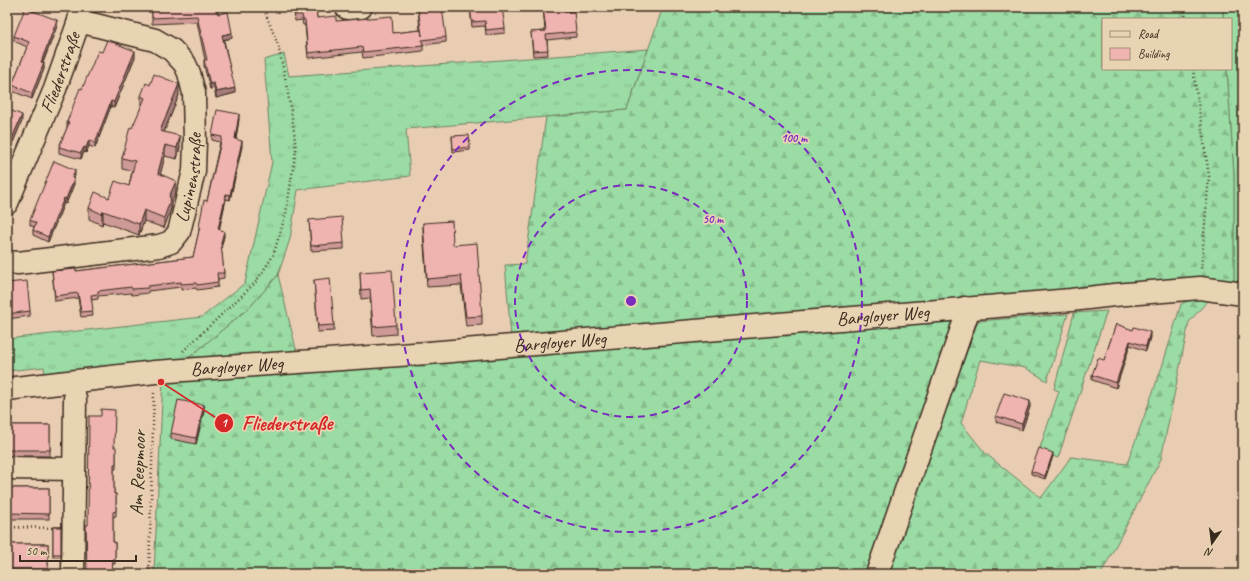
<svg xmlns="http://www.w3.org/2000/svg" width="1250" height="581" font-family="Caveat,sans-serif">
  <defs>
    <pattern id="grass-tufts" width="24" height="20" patternUnits="userSpaceOnUse"><rect width="24" height="20" fill="#9bdba4"/><path d="M3 7l-1-3M5 7V3M7 7l1-3M15 17l-1-3M17 17v-4M19 17l1-3" fill="none" stroke="#86bc8d"/></pattern>
    <pattern id="forest-firs" width="22" height="20" patternUnits="userSpaceOnUse"><rect width="22" height="20" fill="#9bdba4"/><path d="M5 1l3.5 6h-7zM16 11l3.5 6h-7z" fill="#86bc8d"/></pattern>
  </defs>
  <rect width="100%" height="100%" fill="#e9cdb2"/>
  <filter id="ink" filterUnits="userSpaceOnUse"><feTurbulence type="fractalNoise" baseFrequency=".025" numOctaves="2"/><feDisplacementMap in="SourceGraphic" scale="8" xChannelSelector="R" yChannelSelector="G"/><feConvolveMatrix kernelMatrix="1 2 1 2 8 2 1 2 1" color-interpolation-filters="sRGB"/></filter>
  <g filter="url(#ink)">
    <g fill="url(#grass-tufts)" stroke="#6b8261">
      <path d="M1223 7H1243V287L1234 286V175L1227 69H1231V19H1223Z"/>
      <path d="M648 49 627 110 406 129 410 176 298 190 290 239 278 275 250 307 186 360 45 375 44 367 7 371V339L202 317 245 283 272 162 264 60 284 54 289 76Z"/>
    </g>
    <g fill="url(#forest-firs)" stroke="#6b8261">
      <path d="M663 7H1223V19H1103V69H1227L1234 175V286L511 338 505 265 525 264 546 117 627 110Z"/>
      <path d="M278 275 297 353 186 360 250 307Z"/>
      <path d="M1201 295 1210 298 1189 322 1161 459 1101 574H887L978 321 1068 314 1047 381 1026 368 980 360 961 423 985 453 1041 498 1071 457 1127 464 1163 364 1181 304Z"/>
      <path d="M1107 311 1058 458 1039 451 1059 391 1054 389 1074 313Z"/>
      <path d="M957 314 870 574H154L163 379Z"/>
    </g>
    <g fill="none" stroke-linecap="round" stroke-linejoin="round">
      <g stroke="#3b2a1e" stroke-width="25">
        <g id="minor">
          <path d="M347 8 361 7"/>
          <path id="s1" d="M7 203 55 89 79 21 81 8"/>
          <path id="s2" d="M7 262 18 263 159 246 171 242 179 232 194 171 195 142 194 93 189 73 185 64 172 50 155 40 79 21"/>
          <path id="s3" d="M7 389 155 372 428 353 1071 300 1114 295 1200 288 1243 294"/>
          <path d="M7 468 74 469"/>
          <path d="M73 574 75 398"/>
          <path d="M877 574 966 317 965 308"/>
        </g>
      </g>
      <g stroke="#3b2a1e" stroke-width="2.5" stroke-dasharray="1 3" stroke-linecap="butt">
        <path d="M608 7 614 9"/>
        <path d="M1184 7 1186 19"/>
        <path d="M1193 69 1209 176 1201 270"/>
        <path d="M183 351 255 283 273 256 286 213 296 150 293 123 285 77 278 45 263 7"/>
        <path d="M7 527 56 528"/>
        <path d="M149 574 154 390"/>
      </g>
      <use href="#minor" stroke="#e8d3b2" stroke-width="22"/>
    </g>
    <g fill="#ce9a97" stroke="#3b2a1e">
      <path d="M152 7 218 14 232 38 224 40 235 93 216 98 214 88 210 89 204 66V60H205L197 22 152 24Z"/>
      <path d="M290 7H316L317 18 336 21 393 33 420 30 418 8 446 37V42L423 45V51L363 58 362 52 308 58 305 25H303L302 20 295 21 294 12 291 13Z"/>
      <path d="M470 7 505 28V33L486 35 485 26 472 27Z"/>
      <path d="M543 7H564L565 12 576 32V37L547 40 548 55 533 56 531 32 545 31Z"/>
      <path d="M57 26 43 63 44 69 32 99 12 91V85L27 47 14 41V36Z"/>
      <path d="M102 52 135 57 114 108 111 106 95 148 89 146 86 153 84 152 81 159 59 153V147L67 128V122L82 89Z"/>
      <path d="M179 95 164 132 180 147 177 159 165 156 160 174 176 192 171 203V209L164 228 144 221 139 235 103 222 102 225 89 219V208L129 186 132 171 122 169V158L141 107V96Z"/>
      <path d="M7 109 22 121 11 147 7 145Z"/>
      <path d="M239 119 236 139 242 146 230 200 226 199 219 230 224 236 221 247 224 273V278L218 279V287L197 290 196 288 181 290V287L148 291V293L132 295 131 293 98 296V299L91 300 93 316 81 317 78 298 55 301 52 271H76L193 257 199 231V226L207 201 220 142 212 140V135Z"/>
      <path d="M452 136 470 147V150L453 152Z"/>
      <path d="M75 175 73 179 74 184 66 204 64 203 48 242 33 235V230L34 227 30 225V220Z"/>
      <path d="M309 220 344 243V249L311 251Z"/>
      <path d="M423 223 453 245 482 316V325L466 326 461 285 427 287 423 232Z"/>
      <path d="M360 272 396 325V334L373 336 370 298 361 299Z"/>
      <path d="M314 280 334 325V331L318 332Z"/>
      <path d="M7 283 30 311V316L7 319Z"/>
      <path d="M1116 324 1150 337 1146 351 1130 345 1116 388 1092 380V375L1104 360Z"/>
      <path d="M1030 407 1022 430 996 422V416Z"/>
      <path d="M204 411 196 444 171 439V433Z"/>
      <rect x="7" y="425" width="43" height="31"/>
      <path d="M114 447 116 452V469H114V494H116V516L113 517V542H115V564H113L88 525Z"/>
      <path d="M1053 456 1045 479 1031 474V471Z"/>
      <rect x="7" y="488" width="42" height="31"/>
      <rect x="53" y="527" width="8" height="30"/>
      <rect x="7" y="544" width="41" height="30"/>
    </g>
    <g fill="#a77d7b" stroke="#3b2a1e">
      <path d="M57 20V26L41 67V62Z"/>
      <path d="M232 33V38L222 40V35Z"/>
      <path d="M135 51V57L114 108V102Z"/>
      <path d="M44 63V69L32 99V93Z"/>
      <path d="M214 83V88L210 89V84Z"/>
      <path d="M179 84V95L160 142V131Z"/>
      <path d="M235 88V93L216 98V92Z"/>
      <path d="M111 101V106L95 148V143Z"/>
      <path d="M239 114V119L235 144V139Z"/>
      <path d="M22 115V121L11 147V141Z"/>
      <path d="M180 136V147L177 159V148Z"/>
      <path d="M89 140V146L86 153V148Z"/>
      <path d="M242 141V146L230 200V195Z"/>
      <path d="M165 145V156L158 184V173Z"/>
      <path d="M84 147V152L81 159V153Z"/>
      <path d="M75 170V175L72 184V178Z"/>
      <path d="M74 179V184L66 204V199Z"/>
      <path d="M176 181V192L171 203V209L164 228V218L169 197Z"/>
      <path d="M226 194V199L218 235V229Z"/>
      <path d="M64 198V203L48 242V237Z"/>
      <path d="M144 210V221L139 235V224Z"/>
      <path d="M103 211V222L102 225V214Z"/>
      <path d="M224 231V236L221 249V243Z"/>
      <path d="M1150 332V337L1146 351V346Z"/>
      <path d="M1130 341V345L1116 388V383Z"/>
      <path d="M1030 401V407L1022 430V424Z"/>
      <path d="M204 405V411L196 444V438Z"/>
      <path d="M1053 453V456L1045 479V476Z"/>
    </g>
    <g fill="#efb3b0" stroke="#3b2a1e">
      <path d="M152 7H216L218 14 228 12 232 33 222 35 235 88 216 92 214 83 210 84 204 60H207L197 16 152 18Z"/>
      <path d="M294 7H316L317 18 336 16V21L392 16 393 33 421 30 422 36 418 8 424 7H442L446 37 422 40 423 46 363 52 362 47 308 53 305 20H303L302 15H295Z"/>
      <path d="M470 7H502L505 28 486 30 485 21 472 22Z"/>
      <path d="M543 7H564L565 12 574 11 576 32 546 35 548 50 533 51 531 32 546 31Z"/>
      <path d="M25 8 57 20 41 62 44 63 32 93 12 85 29 42 14 36Z"/>
      <path d="M107 40 135 51 114 102 111 101 95 143 89 140 86 148 84 147 81 153 59 147 69 123 67 122 80 88 82 89 98 51 102 52Z"/>
      <path d="M154 74 179 84 160 131 180 136 177 148 165 145 158 173 176 181 169 197 171 198 164 218 144 210 139 224 103 211 102 214 89 208 95 192 109 198 115 181 129 186 135 161 122 158 130 127 132 128 145 98 141 96 146 83 150 85Z"/>
      <path d="M7 109 22 115 11 141 7 139Z"/>
      <path d="M217 110 239 114 235 139 242 141 230 195 226 194 218 229 224 231 221 243 224 273H217L218 282 197 285 196 283 181 284V282L148 286V288L132 289 131 287 98 291V294L91 295 93 311 81 312 78 293 55 296 52 271 76 269V271L193 257 200 226H199L204 200 207 201 222 137 212 135Z"/>
      <path d="M469 135 470 147 453 149 452 136Z"/>
      <path d="M54 161 75 170 72 178 74 179 66 199 64 198 48 237 33 230 36 223 30 220Z"/>
      <path d="M342 217 344 243 311 246 309 220Z"/>
      <path d="M452 221 453 245 477 243 482 316 466 317 461 276 427 279 423 223Z"/>
      <path d="M392 270 396 325 373 327 370 289 361 290 360 272Z"/>
      <path d="M330 278 334 325 318 326 314 280Z"/>
      <path d="M27 281 30 311 7 314V283Z"/>
      <path d="M1116 324 1133 330 1134 327 1150 332 1146 346 1130 341 1116 383 1092 375 1098 358 1104 360Z"/>
      <path d="M1004 393 1030 401 1022 424 996 416Z"/>
      <path d="M178 400 204 405 196 438 171 433Z"/>
      <path d="M101 409 115 410 114 447H116V464H114V494H116V511L113 512V542H115V559H113L112 574H87L86 525H88L89 416H101Z"/>
      <rect x="7" y="425" width="43" height="25"/>
      <path d="M1039 448 1053 453 1045 476 1031 471Z"/>
      <path d="M7 488H49V514L7 513Z"/>
      <rect x="53" y="527" width="8" height="27"/>
      <rect x="7" y="544" width="41" height="25"/>
    </g>
  </g>
  <g fill="none" stroke="#7b2cbf" stroke-width="2" stroke-dasharray="7 5">
    <circle cx="631" cy="301" r="116"/>
    <circle cx="631" cy="301" r="231"/>
  </g>
  <g text-anchor="middle" dominant-baseline="central" stroke-width="3.5" stroke-linejoin="round" paint-order="stroke">
    <g font-size="19" fill="#3b2a1e" stroke="#e8d3b2">
      <text stroke="none"><textPath href="#s1" startOffset="141">Fliederstraße</textPath></text>
      <text stroke="none"><textPath href="#s2" startOffset="234">Lupinenstraße</textPath></text>
      <text stroke="none"><textPath href="#s3" startOffset="879">Bargloyer Weg</textPath></text>
      <text stroke="none"><textPath href="#s3" startOffset="555">Bargloyer Weg</textPath></text>
      <text stroke="none"><textPath href="#s3" startOffset="231">Bargloyer Weg</textPath></text>
      <text transform="translate(138 473) rotate(-88)">Am Reepmoor</text>
    </g>
  </g>
  <circle cx="631" cy="301" r="6" fill="#7b2cbf" stroke="#e8d3b2" stroke-width="2"/>
  <g font-size="12" text-anchor="middle" font-weight="bold" fill="#7b2cbf" stroke="#e8d3b2" stroke-width="3.5" stroke-linejoin="round" paint-order="stroke">
    <text x="794" y="142">100 m</text>
    <text x="713" y="223">50 m</text>
  </g>
  <path fill="none" stroke="#d62828" stroke-width="1.5" d="M161 382L224 423"/>
  <g fill="#d62828" stroke="#e8d3b2" stroke-width="1.5">
    <circle cx="161" cy="382" r="4"/>
    <circle cx="224" cy="423" r="10"/>
  </g>
  <g font-size="12" text-anchor="middle" font-weight="bold" fill="#fff">
    <text x="224" y="427">1</text>
  </g>
  <g font-size="20" text-anchor="middle" font-weight="bold" fill="#d62828" stroke="#e8d3b2" stroke-width="3.5" stroke-linejoin="round" paint-order="stroke">
    <text x="287" y="430">Fliederstraße</text>
  </g>
  <rect width="1250" height="581" fill="none" stroke="#e8d3b2" stroke-width="24"/>
  <rect x="12" y="12" width="1226" height="557" fill="none" stroke="#3b2a1e" stroke-width="1.5" filter="url(#ink)"/>
  <rect x="1102" y="18" width="130" height="52" fill="#e8d3b2" stroke="#a38f77"/>
  <rect x="1110" y="31" width="20" height="6" fill="#e8d3b2" stroke="#a38f77"/>
  <text x="1138" y="38" font-size="12" fill="#3b2a1e">Road</text>
  <rect x="1110" y="48" width="20" height="12" fill="#efb3b0" stroke="#a38f77"/>
  <text x="1138" y="58" font-size="12" fill="#3b2a1e">Building</text>
  <g transform="translate(1212 543) rotate(194)" stroke="#e8d3b2" stroke-width="3" paint-order="stroke">
  <path d="M0-3L7 15L0 10L-7 15Z" fill="#3b2a1e"/>
  <text y="-6" font-size="11" font-weight="bold" text-anchor="middle" fill="#3b2a1e">N</text>
  </g>
  <path d="M20 555v6h116v-6" fill="none" stroke="#3b2a1e" stroke-width="2"/>
  <text x="26" y="555" font-size="12" fill="#3b2a1e" stroke="#e8d3b2" stroke-width="3" paint-order="stroke">50 m</text>
</svg>
